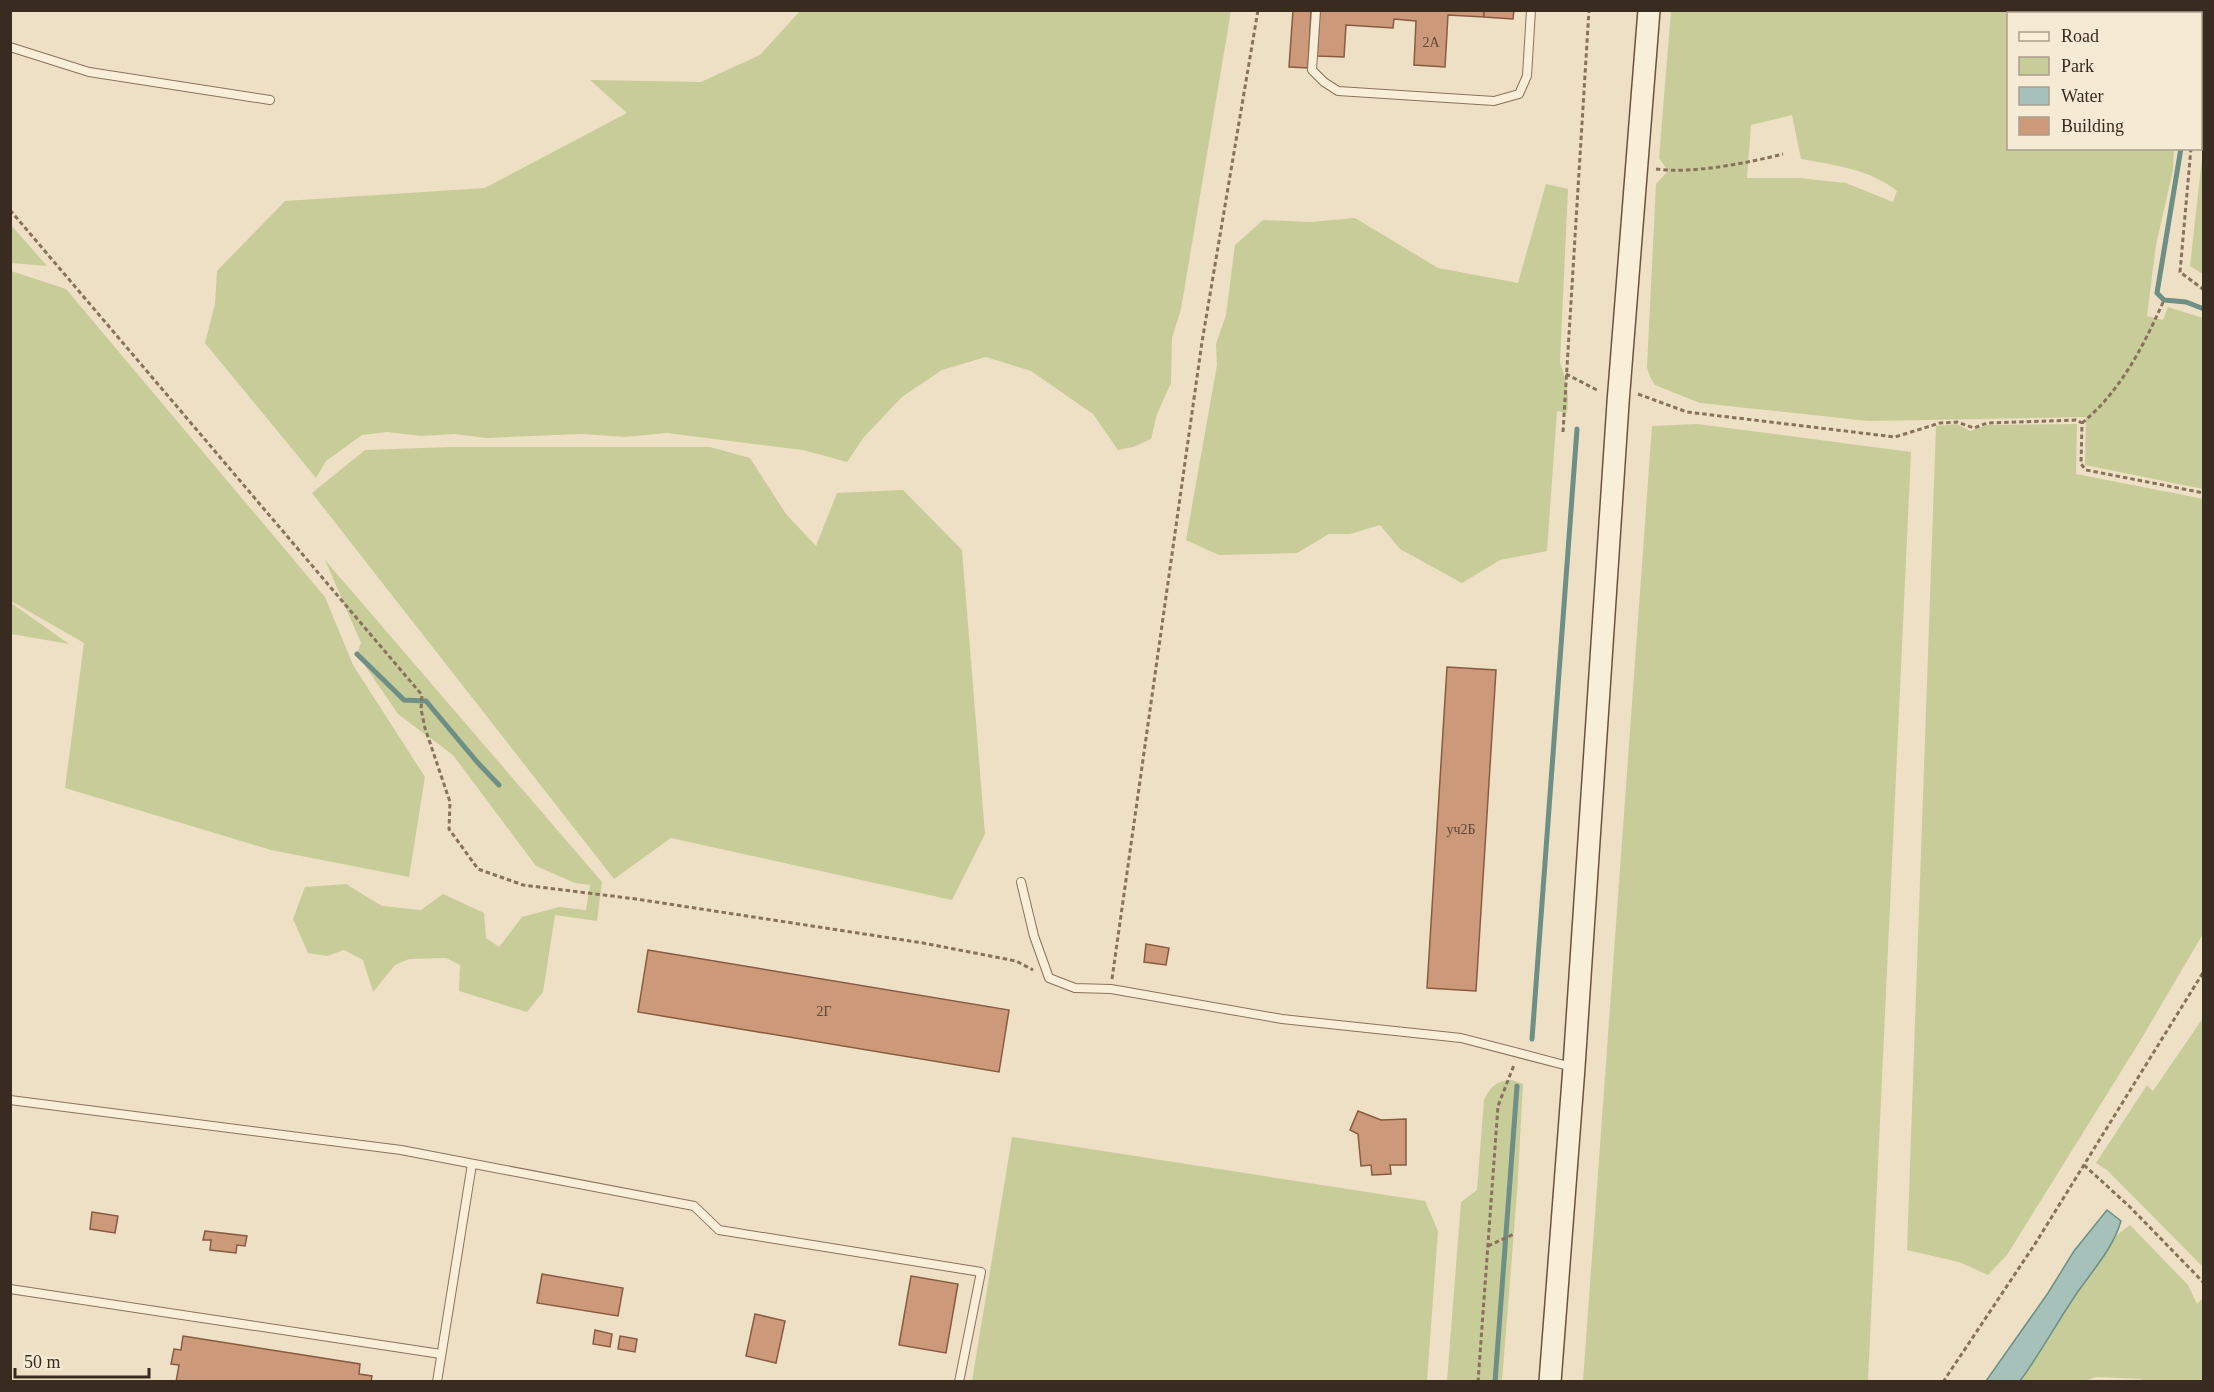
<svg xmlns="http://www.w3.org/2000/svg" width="2214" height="1392" font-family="Georgia,serif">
  <rect width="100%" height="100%" fill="#eee0c5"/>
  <g fill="#c7cc99" fill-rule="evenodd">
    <path d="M800 11H1231L1181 309 1172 338 1171 383 1157 414 1151 439 1133 447 1118 450 1093 414 1031 371 986 357 942 370 902 397 864 437 847 462 803 450 667 433 625 437 581 434 486 438 454 434 421 436 387 432 362 435 326 461 316 478 205 343 215 304 217 271 285 201 485 188 627 113 590 80 701 82 760 55Z"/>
    <path d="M1671 11H2191L2190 14H2008V148L2174 149 2173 170 2156 245 2147 316 2163 320 2168 307 2203 318V489L2085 465 2086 417 1868 421 1700 403 1655 385 1650 377 1647 367 1656 184 1668 171 1659 158ZM1792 115 1801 159C1835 165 1869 169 1897 191L1893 202 1846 183 1799 178H1747L1751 125Z"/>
    <path d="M2203 149 2204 274H2203L2190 266Z"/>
    <path d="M1546 184 1568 189 1560 362C1566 380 1570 395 1567 413L1557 411 1547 551 1500 560 1462 583 1400 549 1380 525 1350 534H1329L1297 553 1219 555 1186 540 1217 365 1216 344 1226 315 1235 245 1263 220 1310 222 1355 218 1438 268 1518 283Z"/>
    <path d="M10 225H11L47 266 11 263Z"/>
    <path d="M11 271 66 289 325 597 353 665 425 777 409 877 271 850 65 788 84 643 11 601Z"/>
    <path d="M1697 424 1911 452 1868 1381H1583L1652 426Z"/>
    <path d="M1957 424 1970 431 1987 425 2077 424 2076 474 2204 499 2203 934 2140 1041 2007 1255 1988 1275 1959 1262 1907 1250 1936 426Z"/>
    <path d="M450 447H710L750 458 786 514 816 546 837 493 903 490 962 550 985 834 952 900 671 838 614 879 312 493 365 450Z"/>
    <path d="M325 560 602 882 597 921 555 915 543 992 527 1012 459 991 460 965 446 958 409 959 395 965 373 992 363 960 344 950 327 956 308 953 293 919 305 887 346 884 382 906 421 910 443 894 484 913 486 938 499 947 522 917 559 907 586 910 590 885 575 883 536 866 453 755 398 714 357 654 361 643Z"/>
    <path d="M11 603 14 605 69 644 11 634Z"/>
    <path d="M2203 1018V1267L2107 1170 2096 1163 2147 1085 2153 1091Z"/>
    <path d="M1512 1080 1523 1084 1517 1193 1502 1381H1447L1461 1202 1477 1190 1484 1100C1491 1086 1496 1081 1512 1080Z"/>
    <path d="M1012 1137 1425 1201 1438 1231 1427 1381H972Z"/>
    <path d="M2130 1225 2188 1285 2197 1304 2203 1298V1381L2147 1382 2140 1379 2097 1377 2079 1382H2020L2074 1296 2117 1235Z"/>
  </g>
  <path fill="#a6c1b9" stroke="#6d8f86" stroke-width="1.5" d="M2107 1210 2121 1221C2113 1249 2091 1272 2075 1296 2056 1324 2040 1354 2020 1381H1986L2048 1293 2074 1251Z"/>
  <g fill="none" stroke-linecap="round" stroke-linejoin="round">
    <g stroke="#6d8f86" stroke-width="5">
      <path d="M2198 14 2199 10"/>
      <path d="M2181 148 2157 293 2164 300 2186 302 2204 309"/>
      <path d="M357 654 404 700 426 701 478 763 499 785"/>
      <path d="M1532 1039 1577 429"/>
      <path d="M1495 1382 1517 1086"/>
    </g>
  </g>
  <g fill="#cc9a7b" stroke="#885b41" stroke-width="1.5">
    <path d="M1293 10H1311L1308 68 1289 67Z"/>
    <path d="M1320 10H1484V17L1448 15 1445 67 1414 65 1416 21 1394 19 1393 28 1346 25 1344 57 1317 56Z"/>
    <path d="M1484 10H1514L1513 19 1484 17Z"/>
    <path d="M1447 667 1496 670 1476 991 1427 988Z"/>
    <path d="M1146 944 1169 948 1166 965 1144 962Z"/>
    <path d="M648 950 1009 1010 999 1072 638 1012Z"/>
    <path d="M1358 1111 1381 1120 1406 1119V1165H1390L1391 1174 1372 1175 1371 1165 1361 1166 1358 1134 1350 1130Z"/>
    <path d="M92 1212 118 1216 115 1233 90 1229Z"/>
    <path d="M205 1231 247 1236 245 1246 237 1245 236 1253 210 1250 211 1240H203Z"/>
    <path d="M542 1274 623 1288 618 1316 537 1303Z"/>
    <path d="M911 1276 958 1284 946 1353 899 1345Z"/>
    <path d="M755 1314 785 1321 776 1363 746 1356Z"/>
    <path d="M595 1330 612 1334 610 1347 593 1344Z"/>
    <path d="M183 1336 360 1364 359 1374 372 1376 371 1382H176L179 1365 171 1364 174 1349 181 1350Z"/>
    <path d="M620 1336 637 1339 635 1352 618 1349Z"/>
  </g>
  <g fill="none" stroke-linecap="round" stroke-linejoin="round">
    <g stroke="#89725b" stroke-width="10">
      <g id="lane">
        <path d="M1316 10 1312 70 1324 82 1338 91 1494 101 1519 94 1527 76 1531 10"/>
        <path d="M10 47 89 72 270 100"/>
        <path d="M1021 882 1034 936 1049 978 1075 988 1111 989 1282 1019 1461 1038 1572 1067"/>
        <path d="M10 1100 401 1150 694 1206 719 1230 981 1272 959 1382"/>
        <path d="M10 1289 441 1354"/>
        <path d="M437 1382 472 1164"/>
      </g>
    </g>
    <g stroke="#6a533e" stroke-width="24">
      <path id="secondary" d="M1550 1382 1574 1067 1618 403 1649 10"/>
    </g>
    <g stroke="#89725b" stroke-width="3" stroke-dasharray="4.5 3" stroke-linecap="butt">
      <path d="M2200 45 2204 14"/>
      <path d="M2191 148 2180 272 2204 290"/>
      <path d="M1656 169C1694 174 1747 163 1783 154"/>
      <path d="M10 210 422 695 421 709 425 728 450 802 449 829 478 869 523 885 636 899 923 943 1016 961 1033 970"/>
      <path d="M1566 374 1599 391"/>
      <path d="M1638 394 1687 412 1895 437 1940 423 1957 422 1974 428 1987 423 2076 420 2082 423 2081 464 2086 470 2204 493"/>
      <path d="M2082 423C2121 391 2144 345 2164 300"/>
      <path d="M1563 432 1589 10"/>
      <path d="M1112 979 1202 342 1258 10"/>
      <path d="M2084 1165 2130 1207 2204 1283"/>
      <path d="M1488 1246 1514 1234"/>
      <path d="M1478 1382 1498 1106 1514 1065"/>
      <path d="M1943 1382 2035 1244 2204 971"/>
    </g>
    <use href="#lane" stroke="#f9eed8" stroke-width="8"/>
    <use href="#secondary" stroke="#f9eed8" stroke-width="21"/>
  </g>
  <g text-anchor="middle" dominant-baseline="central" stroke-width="6" stroke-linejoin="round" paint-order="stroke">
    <g font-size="14" fill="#5e4736">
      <text x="1431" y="42">2А</text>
      <text x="1461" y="829">уч2Б</text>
      <text x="824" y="1011">2Г</text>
    </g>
  </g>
  <rect width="2214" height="1392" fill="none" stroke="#392b1f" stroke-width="24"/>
  <rect x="2007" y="12" width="195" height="138" fill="#f5ebd4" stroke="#aa9e8c" stroke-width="1.5"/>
  <rect x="2019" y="32" width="30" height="9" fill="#f9eed8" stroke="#aa9e8c" stroke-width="1.5"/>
  <text x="2061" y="42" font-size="18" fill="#392b1f">Road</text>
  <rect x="2019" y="57" width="30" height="18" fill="#c7cc99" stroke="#aa9e8c" stroke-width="1.5"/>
  <text x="2061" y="72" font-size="18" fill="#392b1f">Park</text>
  <rect x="2019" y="87" width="30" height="18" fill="#a6c1b9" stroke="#aa9e8c" stroke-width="1.5"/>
  <text x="2061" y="102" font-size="18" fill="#392b1f">Water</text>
  <rect x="2019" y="117" width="30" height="18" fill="#cc9a7b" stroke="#aa9e8c" stroke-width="1.5"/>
  <text x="2061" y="132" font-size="18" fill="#392b1f">Building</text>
  <path d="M15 1368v9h134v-9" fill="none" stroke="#392b1f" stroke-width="3"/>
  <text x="24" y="1368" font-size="18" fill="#392b1f" stroke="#f5ebd4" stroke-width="4.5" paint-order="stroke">50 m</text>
</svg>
